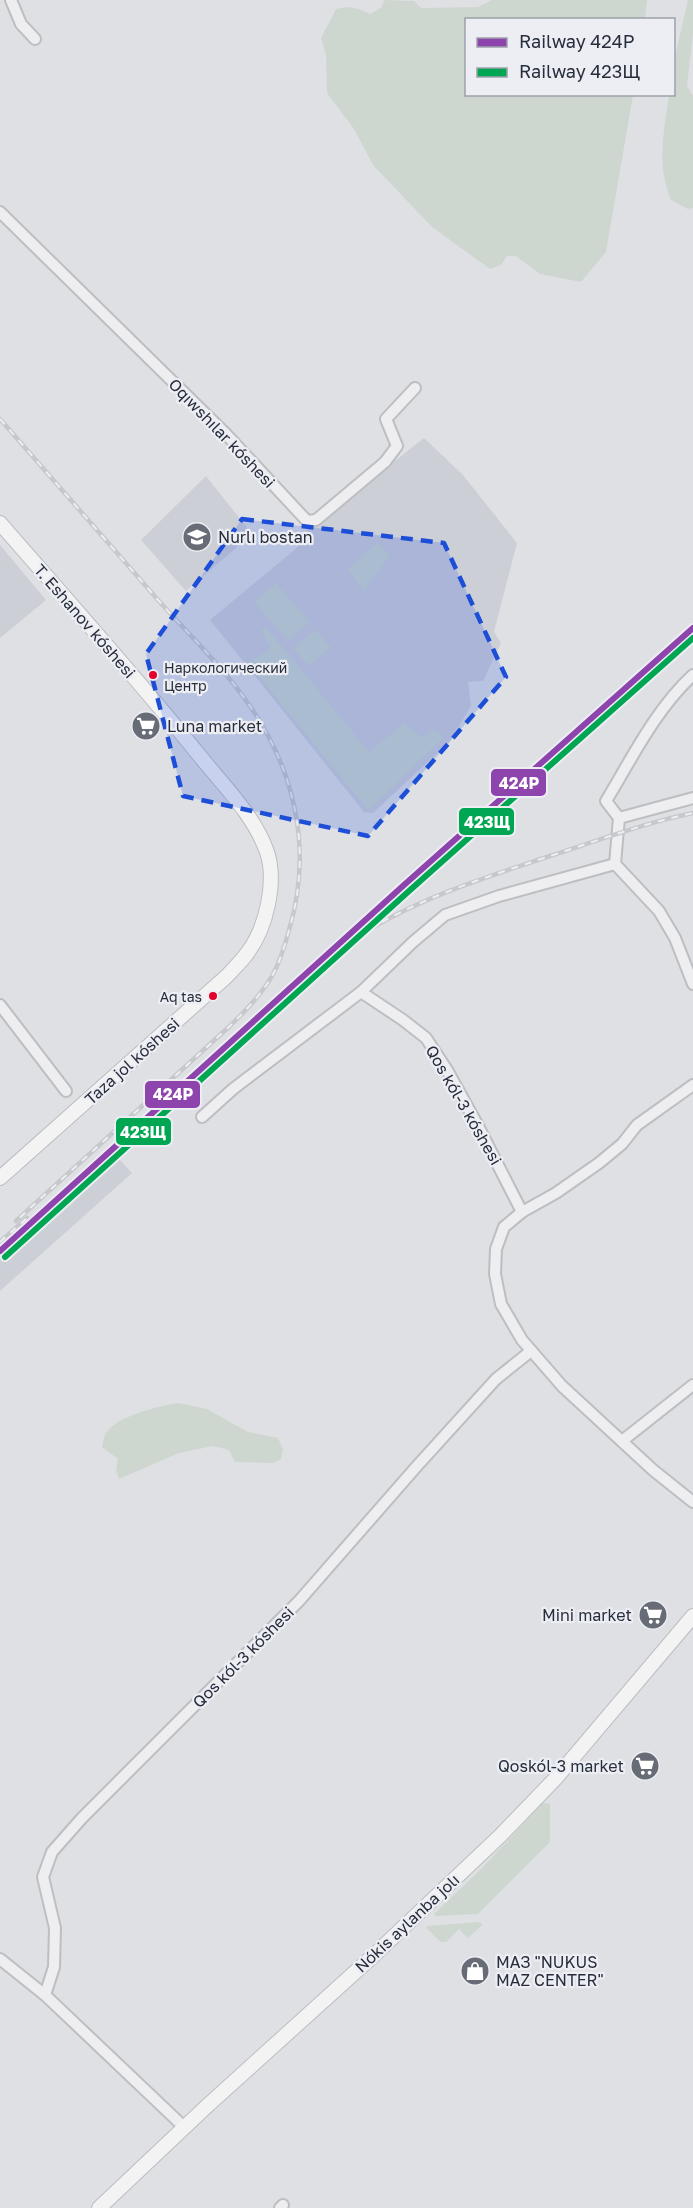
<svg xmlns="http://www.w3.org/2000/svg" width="693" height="2208" font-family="'Golos Text',sans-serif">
  <rect width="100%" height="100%" fill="#dfe0e4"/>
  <g fill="#cdcfd7">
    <path d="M424 438 463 475 517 543 494 632 501 643 483 681 468 682 471 706 449 742 373 813 364 812 210 620 299 546 295 540Z"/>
    <path d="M206 476 252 534 186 591 141 540Z"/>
    <path d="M0 545 46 600 0 638Z"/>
    <path d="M108 1147 132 1173 0 1291V1244Z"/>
  </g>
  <g fill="#ced7cf">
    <path d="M384 0 414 1 421 8 478 7 492 0H647L645 19 466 20V94L633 95 606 252 581 282 540 274 516 256H507L501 265 490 269 432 227 373 165 354 129 327 93 326 55 321 38 336 9C350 5 357 8 370 14L381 8Z"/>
    <path d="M688 0H693V34L687 86 693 96V208L688 209 671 200C656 162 664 133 669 95L674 94V61Z"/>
    <path d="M378 542 390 556 363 591 348 569Z"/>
    <path d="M276 583 310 622 288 641 254 602Z"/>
    <path d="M266 627 369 752 405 723 421 737 435 730 443 738 370 809H367L248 663 271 648 261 631Z"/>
    <path d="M315 629 331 647 309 666 293 649Z"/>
    <path d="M179 1403 207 1409 248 1432 278 1438 283 1449 281 1459 274 1463 235 1462 229 1450 213 1446 179 1453 119 1479 116 1470 118 1459 102 1447C103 1443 104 1436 106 1433 115 1417 161 1405 179 1403Z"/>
    <path d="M543 1803 550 1804V1842L478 1914 435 1916V1913L481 1869Z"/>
    <path d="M478 1922 483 1924 468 1938 459 1929 446 1942H441L426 1928 427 1926Z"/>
  </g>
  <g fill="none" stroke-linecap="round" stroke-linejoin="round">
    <g stroke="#bdbec2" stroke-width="14">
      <g id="minor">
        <path d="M11 0 21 24 35 39"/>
        <path d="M0 212 225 433 307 521 316 520 385 462 397 446 386 419 415 388"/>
        <path d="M619 818 693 798"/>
        <path d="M615 864 619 818 606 801C632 758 656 709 693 675"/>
        <path d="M615 864 659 911 675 938 693 984"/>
        <path d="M361 992 403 1020 426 1038 447 1070 478 1126 522 1212"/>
        <path d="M0 1005 66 1091"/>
        <path d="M693 1085 637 1125 622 1144 599 1163 556 1193 522 1212 504 1227 496 1249 495 1274 501 1304 522 1340 562 1386 653 1470 693 1502"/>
        <path d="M202 1117 233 1089 361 992 413 942 445 915 499 896 615 864"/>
        <path d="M622 1441 693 1385"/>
        <path d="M0 1959 45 1995 184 2127"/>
        <path d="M45 1995 54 1967 55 1928 43 1877 52 1852 82 1818 299 1601 417 1466 496 1379 531 1351"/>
        <path d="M280 2208 283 2205"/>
      </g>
    </g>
    <g stroke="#bcbdc1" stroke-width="16">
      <g id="major">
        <path d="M0 523C67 600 135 676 199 755 223 785 254 815 267 852 277 882 266 928 248 952 242 961 234 968 227 976L0 1178"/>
        <path d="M99 2208 207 2106 373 1956 500 1836 555 1779 693 1616"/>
      </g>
    </g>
    <use href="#minor" stroke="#eeeef0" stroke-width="10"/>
    <use href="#major" stroke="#f3f3f4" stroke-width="14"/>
    <g stroke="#c7c8cb" stroke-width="4.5">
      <g id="rail">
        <path d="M0 419C51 477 101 535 152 593 181 627 216 659 242 695 294 764 314 847 289 930 285 945 280 962 272 976 261 995 246 1010 231 1025L16 1221"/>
        <path d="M370 929C427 895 490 876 553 855 599 840 645 823 693 813"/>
        <path d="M0 1242 27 1218"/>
      </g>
    </g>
    <use href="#rail" stroke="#eceef4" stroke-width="2" stroke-dasharray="7" stroke-linecap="butt"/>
    <g stroke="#eceef4" stroke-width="10">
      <path id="rail-1" d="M0 1251 404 885 693 628"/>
    </g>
    <g stroke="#eceef4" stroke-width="10">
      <path id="rail-2" d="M5 1257 409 891 693 638"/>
    </g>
    <use href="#rail-1" stroke="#8e44ad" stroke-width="6"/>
    <use href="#rail-2" stroke="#00a651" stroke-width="6"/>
  </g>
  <path fill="#1d4ed8" fill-opacity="0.2" stroke="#1d4ed8" stroke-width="4.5" stroke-dasharray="12 8" stroke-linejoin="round" d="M242 519 444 543 506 677 368 836 183 796 146 654Z"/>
  <defs>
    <g id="school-disc" transform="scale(1.5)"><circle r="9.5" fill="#676c76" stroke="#eceef4"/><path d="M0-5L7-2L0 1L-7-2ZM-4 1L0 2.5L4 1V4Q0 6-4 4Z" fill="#fff"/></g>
    <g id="supermarket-disc" transform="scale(1.5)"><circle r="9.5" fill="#676c76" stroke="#eceef4"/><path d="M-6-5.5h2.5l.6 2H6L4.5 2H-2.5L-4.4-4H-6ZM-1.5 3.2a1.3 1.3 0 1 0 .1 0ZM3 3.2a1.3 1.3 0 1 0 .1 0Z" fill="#fff"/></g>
    <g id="shop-disc" transform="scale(1.5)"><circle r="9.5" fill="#676c76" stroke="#eceef4"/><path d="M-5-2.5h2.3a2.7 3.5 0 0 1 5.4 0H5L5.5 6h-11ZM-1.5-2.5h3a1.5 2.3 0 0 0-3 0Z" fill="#fff"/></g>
  </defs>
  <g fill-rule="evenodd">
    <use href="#school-disc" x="197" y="537"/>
    <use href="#supermarket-disc" x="146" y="726"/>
    <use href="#supermarket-disc" x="653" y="1615"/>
    <use href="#supermarket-disc" x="645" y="1766"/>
    <use href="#shop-disc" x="475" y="1971"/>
  </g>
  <g fill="#e4002b" stroke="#eceef4" stroke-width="2">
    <circle cx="153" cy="675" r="5"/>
    <circle cx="213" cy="996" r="5"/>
  </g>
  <g text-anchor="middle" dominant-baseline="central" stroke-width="4.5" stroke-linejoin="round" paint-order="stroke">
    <g font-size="14" fill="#272d3b" stroke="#eceef4" text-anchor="start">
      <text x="164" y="667">Наркологический<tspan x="164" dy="18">Центр</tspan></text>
      <text x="202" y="996" text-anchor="end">Aq tas</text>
    </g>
    <g font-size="16" fill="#272d3b" stroke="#eceef4">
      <text transform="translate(222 433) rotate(46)">Oqıwshılar kóshesi</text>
      <text transform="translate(85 621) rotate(49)">T. Eshanov kóshesi</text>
      <text transform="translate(132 1061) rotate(-42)">Taza jol kóshesi</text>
      <text transform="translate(464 1105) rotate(60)">Qos kól-3 kóshesi</text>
      <text transform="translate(243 1657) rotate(-45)">Qos kól-3 kóshesi</text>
      <text transform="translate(407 1923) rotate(-43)">Nókis aylanba jolı</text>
    </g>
    <g font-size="16" fill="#272d3b" stroke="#eceef4" text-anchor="start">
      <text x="218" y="537">Nurlı bostan</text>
      <text x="167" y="726">Luna market</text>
      <text x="632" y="1615" text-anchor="end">Mini market</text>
      <text x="624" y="1766" text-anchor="end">Qoskól-3 market</text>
      <text x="496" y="1962">МАЗ "NUKUS<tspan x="496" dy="18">MAZ CENTER"</tspan></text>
    </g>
  </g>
  <g stroke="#eceef4" stroke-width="2">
    <rect x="490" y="768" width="57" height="29" rx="6" fill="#8e44ad"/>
    <rect x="458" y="807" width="57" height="29" rx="6" fill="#00a651"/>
    <rect x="144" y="1080" width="57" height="29" rx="6" fill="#8e44ad"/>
    <rect x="115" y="1117" width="57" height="29" rx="6" fill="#00a651"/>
  </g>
  <g font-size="16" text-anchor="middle" font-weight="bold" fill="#fff">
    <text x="519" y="789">424Р</text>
    <text x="487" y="828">423Щ</text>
    <text x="173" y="1100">424Р</text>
    <text x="143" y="1138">423Щ</text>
  </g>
  <rect x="465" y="18" width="210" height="78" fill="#eceef4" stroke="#9da1aa" stroke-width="1.5"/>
  <rect x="477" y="38" width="30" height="9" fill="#8e44ad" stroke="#9da1aa" stroke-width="1.5"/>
  <text x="519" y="48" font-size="18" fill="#272d3b">Railway 424Р</text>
  <rect x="477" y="68" width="30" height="9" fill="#00a651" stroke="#9da1aa" stroke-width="1.5"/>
  <text x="519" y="78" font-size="18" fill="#272d3b">Railway 423Щ</text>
</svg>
